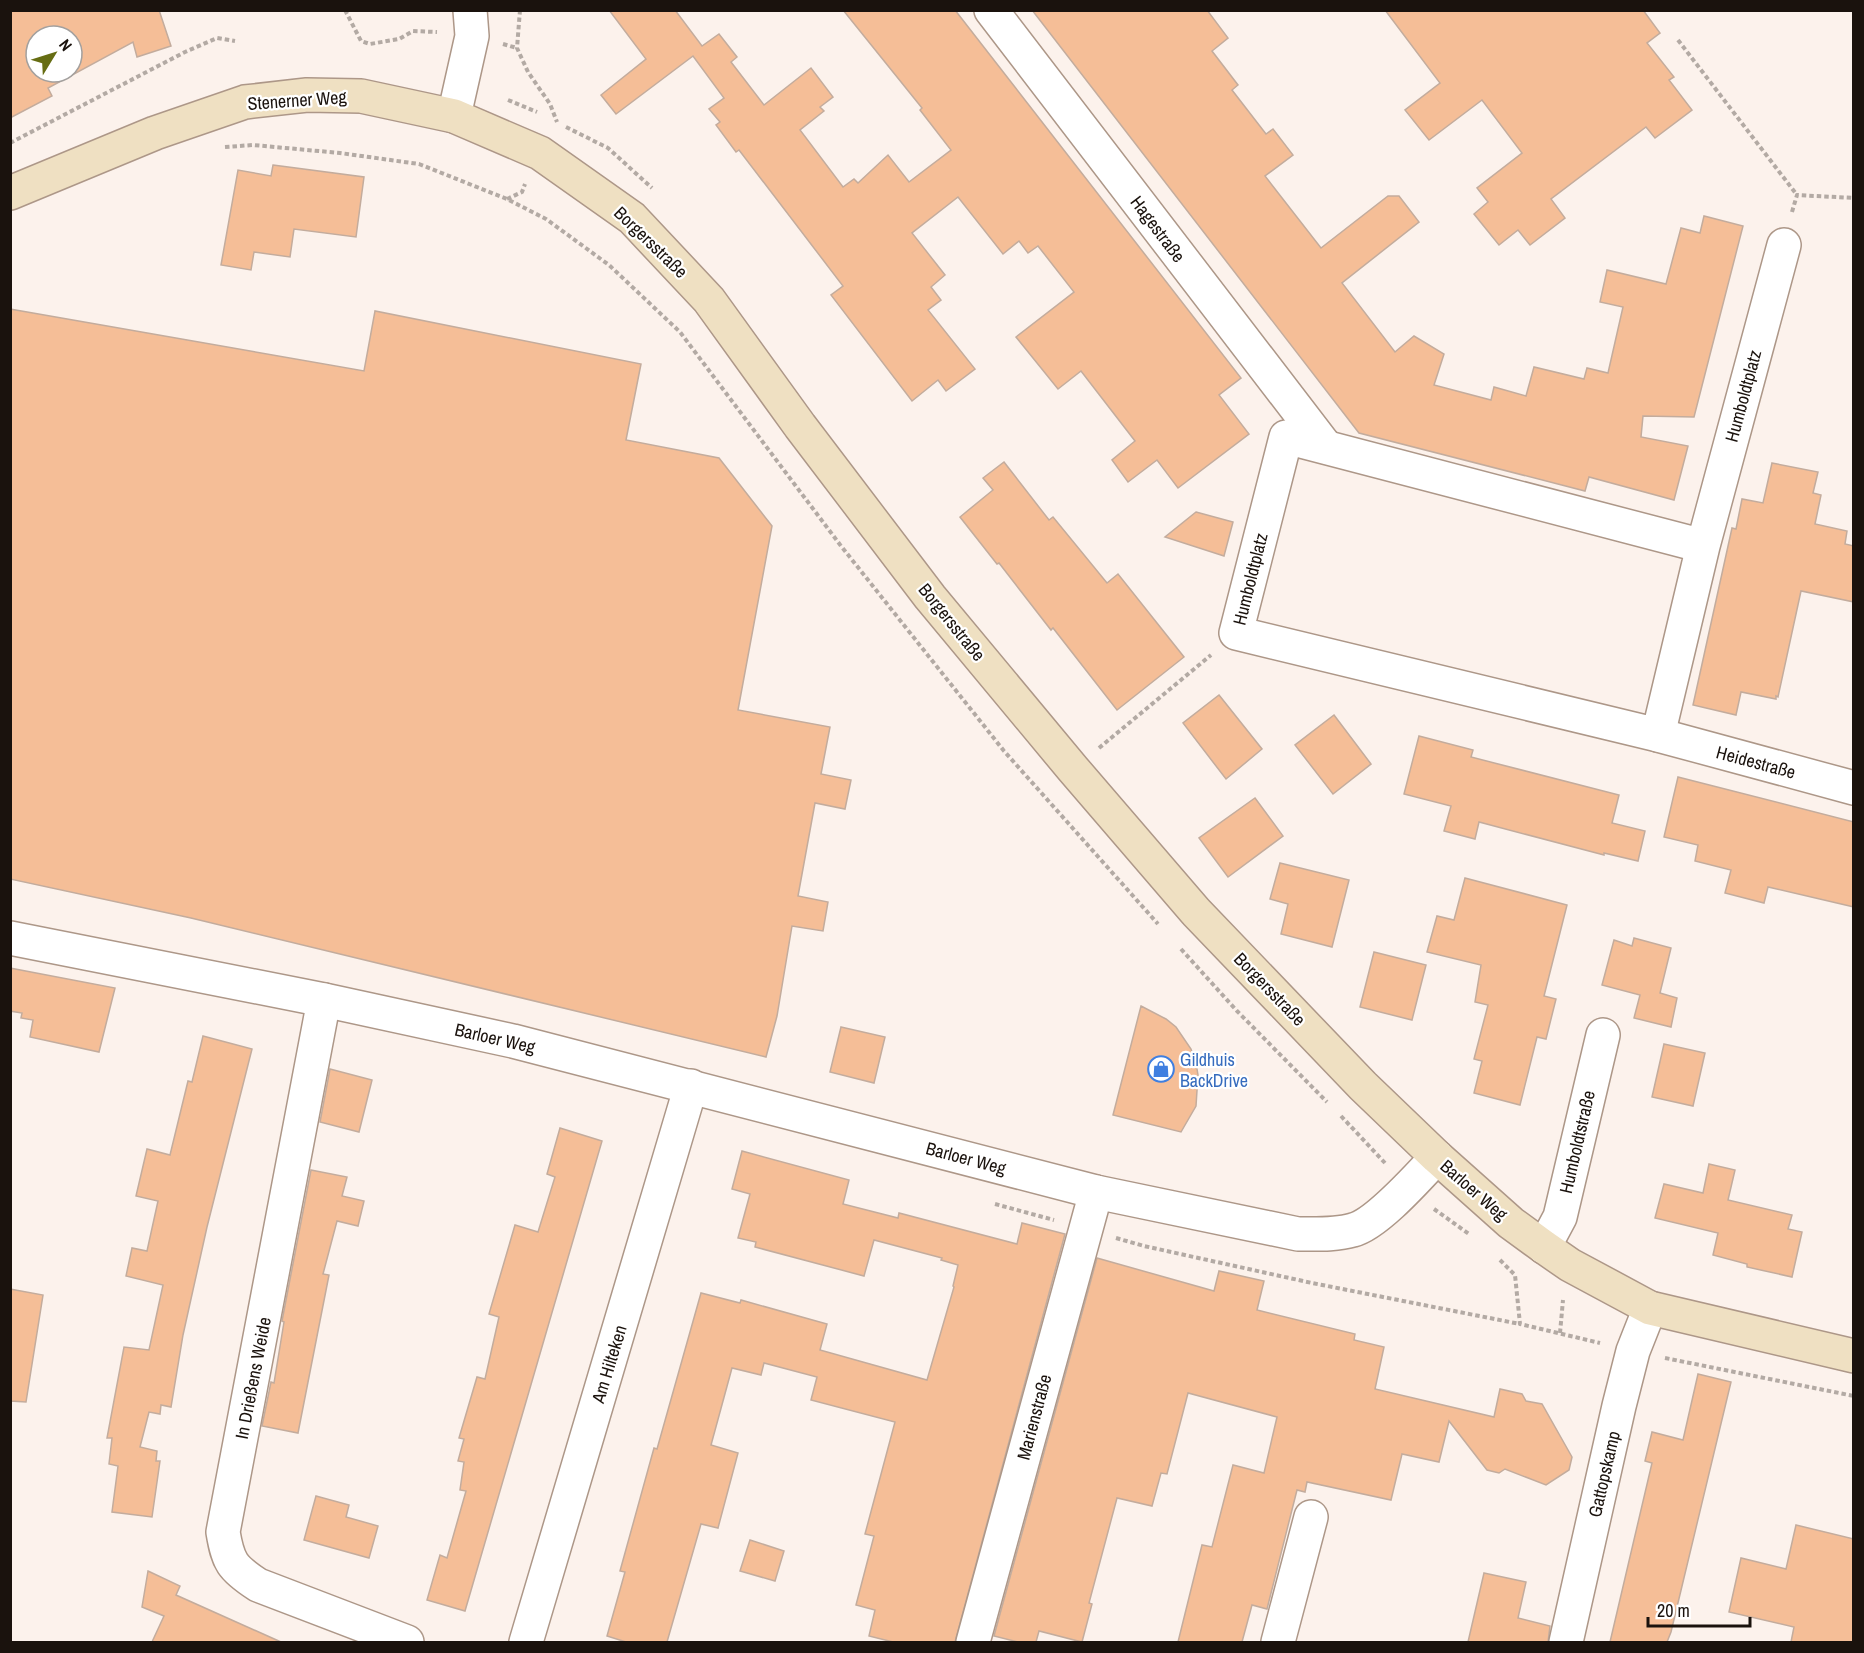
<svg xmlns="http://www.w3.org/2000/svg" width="1864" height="1653" font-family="'Archivo Narrow',sans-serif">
  <rect width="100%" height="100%" fill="#fcf2ec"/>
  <g fill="#f5be97" stroke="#c3ac9d" stroke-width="1.5" fill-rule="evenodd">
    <path d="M10 10H159L171 46 137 57 133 42 48 88 52 96 10 118ZM36 36H72V72H36Z"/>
    <path d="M609 10H675L702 46 719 34 737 57 731 62 764 105 811 68 833 97 820 107 824 111 800 130 843 187 854 179 858 183 888 155 909 182 951 150 920 110 922 108 843 10H955L1241 378 1219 395 1249 434 1178 488 1157 460 1128 482 1112 460 1135 441 1081 371 1058 389 1016 337 1074 292 1038 246 1028 253 1019 241 1003 254 958 197 912 233 945 275 931 287 941 300 928 310 975 369 946 391 938 380 912 401 831 295 843 286 739 150 736 152 716 125 720 122 709 109 724 98 693 56 616 114 601 95 646 59Z"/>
    <path d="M1032 10H1207L1228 38 1212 51 1238 85 1232 90 1266 134 1273 129 1293 155 1265 176 1321 248 1388 196H1399L1419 222 1342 283 1395 352 1414 336 1444 354 1434 385 1491 400 1494 387 1526 396 1534 367 1584 379 1587 368 1608 373 1623 307 1600 302 1607 270 1666 284 1681 228 1700 233 1704 216 1743 226 1694 417 1643 416 1641 437 1688 446 1674 500 1589 477 1585 491 1359 433Z"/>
    <path d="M1385 10H1643L1660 33 1647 43 1674 77 1669 80 1692 110 1655 138 1646 127 1551 199 1565 218 1530 245 1518 230 1499 245 1474 214 1488 202 1477 188 1522 153 1482 100 1429 140 1405 110 1440 83Z"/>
    <path d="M273 165 364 177 356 237 294 229 290 257 254 252 251 270 221 265 238 170 271 176Z"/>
    <path d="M10 309 364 371 375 311 641 364 626 440 719 458 772 526 738 710 830 727 821 774 851 780 845 809 815 803 798 896 828 902 823 931 792 926 777 1016 766 1057 191 918 10 879Z"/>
    <path d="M1004 462 1049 520 1053 517 1107 583 1118 574 1184 657 1117 710 1053 628 1051 630 999 563 997 564 960 517 993 490 983 478Z"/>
    <path d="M1772 463 1818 472 1813 493 1821 495 1815 524 1847 531 1845 544 1854 546V602L1801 591 1778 697 1776 696V699L1741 692 1736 715 1693 705 1732 528 1736 529 1742 499 1763 503Z"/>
    <path d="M1196 512 1233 522 1224 556 1165 537Z"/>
    <path d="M1219 695 1262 749 1226 779 1183 723Z"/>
    <path d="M1334 715 1371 764 1333 794 1295 745Z"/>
    <path d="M1419 736 1473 750 1471 757 1619 795 1612 823 1645 831 1638 861 1604 853V855L1479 822 1475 839 1444 831 1451 806 1404 794Z"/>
    <path d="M1678 777 1854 822V907L1768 887 1764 903 1725 893 1731 870 1695 861 1698 845 1664 837Z"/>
    <path d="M1255 798 1283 836 1228 877 1199 838Z"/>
    <path d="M1280 863 1349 880 1332 947 1281 934 1288 904 1270 899Z"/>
    <path d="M1465 878 1567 905 1544 996 1556 999 1546 1039 1537 1037 1520 1105 1474 1093 1482 1061 1474 1059 1488 1005 1475 1002 1481 965 1427 952 1437 916 1454 920Z"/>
    <path d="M1634 938 1671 948 1660 993 1677 998 1671 1027 1634 1018 1640 995 1602 985 1614 940 1632 946Z"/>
    <path d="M1374 952 1426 965 1412 1020 1360 1007Z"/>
    <path d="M10 968 115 988 99 1052 30 1037 33 1020 21 1018 22 1013 10 1011Z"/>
    <path d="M1141 1006 1166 1019 1176 1027 1191 1049 1196 1063 1198 1075 1196 1106 1181 1132 1113 1115Z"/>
    <path d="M841 1027 885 1037 874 1083 830 1072Z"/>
    <path d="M203 1036 252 1049 207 1227 183 1335 171 1407 161 1405 160 1414 149 1412 140 1447 157 1451 156 1461H160L152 1517 112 1512 118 1466 109 1464 112 1438H107L124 1347 149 1350 163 1285 126 1276 132 1248 147 1251 158 1201 136 1196 147 1149 170 1155 188 1081 192 1082Z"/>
    <path d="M1664 1044 1705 1053 1693 1106 1652 1097Z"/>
    <path d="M330 1069 372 1080 359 1132 320 1122Z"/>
    <path d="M560 1128 602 1141 465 1611 427 1600 440 1555 447 1558 466 1491 460 1490 464 1462 458 1461 464 1439 459 1438 477 1377 485 1379 499 1317 489 1314 515 1225 538 1232 555 1177 547 1174Z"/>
    <path d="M742 1151 849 1180 843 1204 898 1218 899 1213 1017 1244 1022 1223 1065 1234 955 1642H893L869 1636 875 1610 856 1605 874 1536 865 1534 895 1422 811 1400 817 1377 764 1363 761 1375 732 1368 711 1445 738 1453 718 1528 701 1524 667 1642H626L607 1636 625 1572 620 1571 654 1448 657 1449 701 1293 740 1303 741 1300 827 1324 820 1350 927 1380 954 1287 953 1286 958 1265 941 1260 942 1258 874 1240 864 1276 755 1247 756 1242 738 1238 750 1194 732 1189Z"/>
    <path d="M1709 1164 1735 1170 1728 1200 1792 1215 1788 1229 1802 1232 1792 1277 1747 1267V1264L1713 1255 1718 1233 1655 1218 1664 1184 1703 1193Z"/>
    <path d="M311 1170 347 1177 342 1196 364 1201 358 1226 337 1221 323 1274 329 1275 298 1433 262 1426 271 1382 274 1383 284 1322 282 1321Z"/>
    <path d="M1097 1258 1214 1291 1219 1271 1264 1281 1257 1310 1355 1334 1354 1340 1384 1347 1375 1389 1494 1417 1500 1389 1522 1394 1526 1401 1542 1404 1572 1457 1569 1470 1546 1485 1505 1469 1499 1473 1487 1470 1449 1421 1439 1462 1402 1454 1391 1500 1307 1482 1305 1492 1297 1490 1267 1609 1252 1605 1242 1642H1178L1202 1545 1212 1547 1233 1465 1264 1473 1277 1417 1188 1393 1167 1474 1161 1473 1152 1506 1117 1498 1089 1603 1092 1604 1082 1642 1039 1631 1036 1642H1018L994 1636Z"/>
    <path d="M10 1289 43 1295 26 1402 10 1401Z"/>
    <path d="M1698 1374 1731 1382 1671 1632 1667 1642H1610L1652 1463 1645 1461 1652 1432 1683 1440Z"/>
    <path d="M316 1496 349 1505 346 1517 378 1526 369 1558 304 1540Z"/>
    <path d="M1796 1525 1854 1539V1642H1791L1794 1627 1729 1612 1741 1558 1786 1569Z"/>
    <path d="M750 1540 784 1551 775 1581 740 1571Z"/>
    <path d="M148 1571 180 1586 176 1595 281 1642H152L164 1616 142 1607Z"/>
    <path d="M1484 1573 1526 1582 1518 1618 1550 1626 1548 1642H1468Z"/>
  </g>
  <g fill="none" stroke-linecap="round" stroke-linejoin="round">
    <g stroke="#ad9788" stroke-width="36">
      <g id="street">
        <path d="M991 10 1326 447"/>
        <path d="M454 116 472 36 470 10"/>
        <path d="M1703 546 1658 735 1236 633 1286 437 1703 546 1784 245"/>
        <path d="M1658 735 1854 788"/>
        <path d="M10 938 324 1000 513 1041 1096 1192 1298 1234C1316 1234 1336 1235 1353 1230 1377 1224 1419 1176 1437 1157"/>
        <path d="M324 1000 223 1532C228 1562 232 1568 258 1585L407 1642"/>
        <path d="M1544 1247 1560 1217 1603 1035"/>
        <path d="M526 1642 691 1086"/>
        <path d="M973 1642 1096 1192"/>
        <path d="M1278 1642 1311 1517"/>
        <path d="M1566 1642 1619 1406 1633 1351 1650 1308"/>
      </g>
    </g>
    <g stroke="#ad9788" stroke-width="36">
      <path id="secondary" d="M10 193 155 133 245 102 307 95 361 96 454 116 540 153 632 218 709 300 800 426 930 597 1073 769 1196 912 1363 1086 1437 1157 1511 1223 1544 1247 1570 1265 1650 1308 1854 1356"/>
    </g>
    <g stroke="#b3aaa4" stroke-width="4" stroke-dasharray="4.5 3" stroke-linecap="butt">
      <path d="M345 10 361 41 370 44 399 39 413 31 437 32"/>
      <path d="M520 10 517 48 528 72 550 104 557 122"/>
      <path d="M1678 40 1797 195"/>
      <path d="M503 44 517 48"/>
      <path d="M508 100 537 112"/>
      <path d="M566 127 608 148 652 188"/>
      <path d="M10 143 185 52 217 38 235 41"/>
      <path d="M225 147 253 145 340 153 419 164 507 199 546 219 609 265 680 332 841 546 1004 751 1158 924"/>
      <path d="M507 199 522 192 525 184"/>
      <path d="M1792 212 1797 195 1854 198"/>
      <path d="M1099 748 1211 655"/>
      <path d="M1181 949 1237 1011 1327 1102"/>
      <path d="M1341 1116 1385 1163"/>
      <path d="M995 1204 1054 1220"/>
      <path d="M1434 1209 1469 1234"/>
      <path d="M1116 1238 1144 1246 1312 1283 1520 1324"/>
      <path d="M1500 1260 1515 1275 1520 1324 1600 1343"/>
      <path d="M1560 1333 1563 1300"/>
      <path d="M1665 1358 1854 1396"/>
    </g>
    <use href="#street" stroke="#fff" stroke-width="33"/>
    <use href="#secondary" stroke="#efe0c2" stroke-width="33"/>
  </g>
  <defs>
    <g id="shop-ring" transform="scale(1.35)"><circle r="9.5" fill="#fff" stroke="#3f7fe0" stroke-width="1.5"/><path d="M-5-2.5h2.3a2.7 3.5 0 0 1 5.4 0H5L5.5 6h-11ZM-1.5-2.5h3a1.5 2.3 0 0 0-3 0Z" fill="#3f7fe0"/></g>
  </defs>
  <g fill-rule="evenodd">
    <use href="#shop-ring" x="1161" y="1069"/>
  </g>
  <g text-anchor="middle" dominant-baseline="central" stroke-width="4.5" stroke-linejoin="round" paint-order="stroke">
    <g font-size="18" fill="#1a120d" stroke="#fff">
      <text transform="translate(297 100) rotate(-4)">Stenerner Weg</text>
      <text transform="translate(1158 229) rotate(53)">Hagestraße</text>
      <text transform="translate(651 242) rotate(44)">Borgersstraße</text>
      <text transform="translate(1743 396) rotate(-75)">Humboldtplatz</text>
      <text transform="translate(1250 579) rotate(-76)">Humboldtplatz</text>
      <text transform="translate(952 622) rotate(51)">Borgersstraße</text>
      <text transform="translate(1756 762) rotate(15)">Heidestraße</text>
      <text transform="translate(1270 989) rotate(46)">Borgersstraße</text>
      <text transform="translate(495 1038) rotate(13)">Barloer Weg</text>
      <text transform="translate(1577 1142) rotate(-77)">Humboldtstraße</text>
      <text transform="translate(966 1158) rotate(15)">Barloer Weg</text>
      <text transform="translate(1474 1190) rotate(41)">Barloer Weg</text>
      <text transform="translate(609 1364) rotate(-73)">Am Hilteken</text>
      <text transform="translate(253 1378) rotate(-79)">In Drießens Weide</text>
      <text transform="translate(1034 1417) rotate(-75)">Marienstraße</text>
      <text transform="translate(1604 1474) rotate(-77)">Gattopskamp</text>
    </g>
    <g font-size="18" fill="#366cbe" stroke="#fff" text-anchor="start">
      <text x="1180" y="1059">Gildhuis<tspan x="1180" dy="21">BackDrive</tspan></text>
    </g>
  </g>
  <rect width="1864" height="1653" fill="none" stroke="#1a120d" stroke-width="24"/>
  <g transform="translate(54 54) rotate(52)"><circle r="28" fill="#ffffff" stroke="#a3a09e" stroke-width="1.5"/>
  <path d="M0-4.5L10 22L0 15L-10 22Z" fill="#666d13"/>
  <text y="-9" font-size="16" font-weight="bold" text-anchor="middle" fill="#1a120d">N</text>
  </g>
  <path d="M1648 1617v9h102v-9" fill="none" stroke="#1a120d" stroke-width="3"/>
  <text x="1657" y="1617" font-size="18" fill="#1a120d" stroke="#ffffff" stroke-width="4.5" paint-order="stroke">20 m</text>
</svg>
